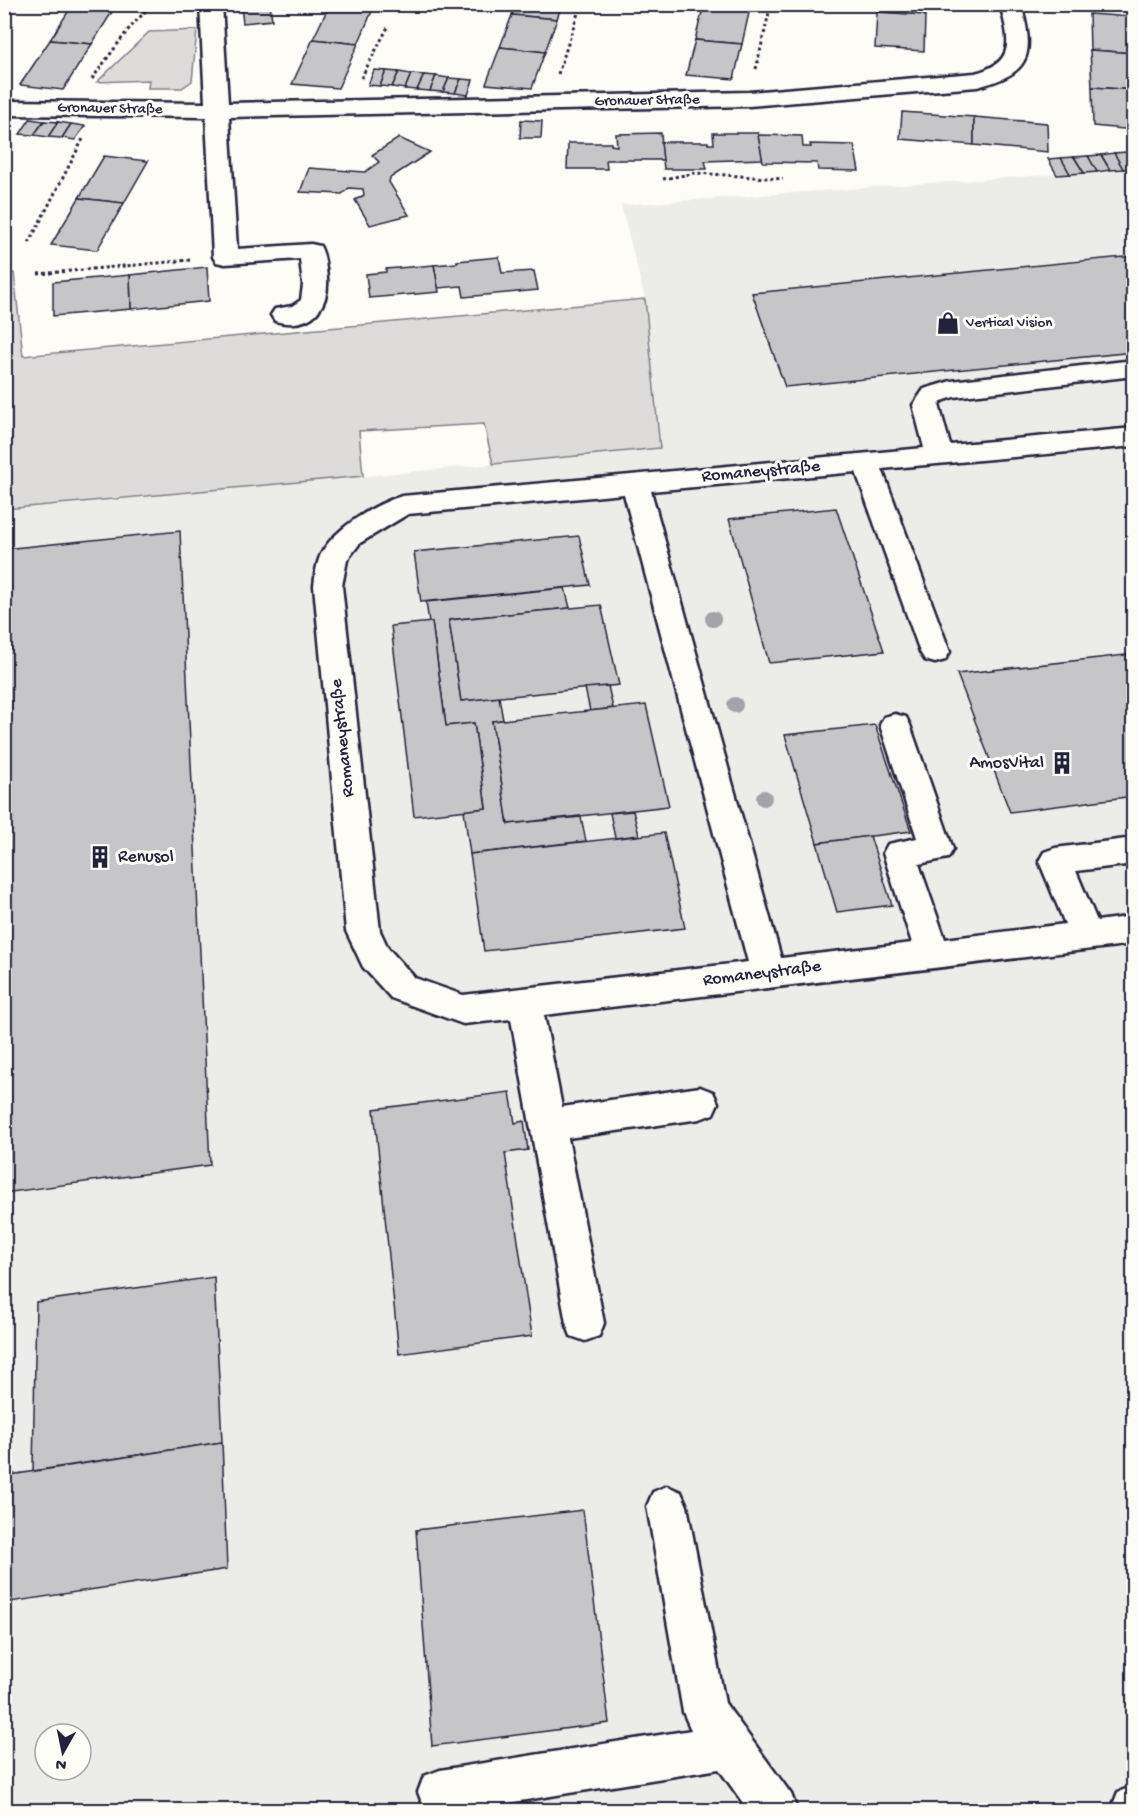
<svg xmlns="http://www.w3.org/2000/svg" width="1138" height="1815" font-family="'Gochi Hand',sans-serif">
  <rect width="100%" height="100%" fill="#fdfcf7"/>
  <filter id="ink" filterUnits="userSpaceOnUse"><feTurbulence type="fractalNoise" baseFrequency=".0167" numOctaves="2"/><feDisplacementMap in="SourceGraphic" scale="12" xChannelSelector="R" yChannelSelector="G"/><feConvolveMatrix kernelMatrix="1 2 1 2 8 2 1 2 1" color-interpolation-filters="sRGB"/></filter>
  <g filter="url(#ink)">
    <path fill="#ecece9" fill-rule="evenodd" d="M1133 169V1810H5V509L660 449 645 299 621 205ZM45 1734H81V1770H45Z"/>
    <g fill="#dddcdb" stroke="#807f8b" stroke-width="1.5">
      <path d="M197 30 192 81 182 88H148L149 80 97 82 149 32Z"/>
      <path d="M14 273 23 356 645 299 660 448 493 464 484 424 359 431 363 476 5 509 4 274Z"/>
    </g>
    <g fill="#c6c6c8" stroke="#22223b" stroke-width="1.5">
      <path d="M73 4H117L92 44 50 40Z"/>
      <path d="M270 4 272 20 243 23 241 6Z"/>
      <path d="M330 4H375L358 44 313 39Z"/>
      <path d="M516 4H562L557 19 512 15Z"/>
      <path d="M704 4H751L742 44 695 40Z"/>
      <path d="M878 4H926L925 15 877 12Z"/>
      <path d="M877 12 925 15 924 51 875 48Z"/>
      <path d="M1089 14 1134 17V53L1090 50Z"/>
      <path d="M512 15 557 19 545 52 500 47Z"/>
      <path d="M313 39 358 44 338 88 292 84Z"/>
      <path d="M50 40 92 44 63 90 20 85Z"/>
      <path d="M695 40 742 44 734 79 686 75Z"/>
      <path d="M500 47 545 52 532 88 486 84Z"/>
      <path d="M1090 50 1134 53V90L1092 87Z"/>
      <path d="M374 70 386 71 380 86 368 85Z"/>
      <path d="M386 71 399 72 392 87 380 86Z"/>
      <path d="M399 72 411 74 405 89 392 87Z"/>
      <path d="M411 74 424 75 417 90 405 89Z"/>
      <path d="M424 75 436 76 430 91 417 90Z"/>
      <path d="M436 76 449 78 443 92 430 91Z"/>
      <path d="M449 78 461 79 455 93 443 92Z"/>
      <path d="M461 79 473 80 468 95 455 93Z"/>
      <path d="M1092 87 1134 90V130L1093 126Z"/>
      <path d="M902 112 974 117V145L900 139Z"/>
      <path d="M974 117 1047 123 1048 152 974 145Z"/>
      <path d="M30 119 44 121 34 135 20 134Z"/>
      <path d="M521 120 542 121 541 138H520Z"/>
      <path d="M44 121 58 122 48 137 34 135Z"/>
      <path d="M58 122 71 124 62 138 48 137Z"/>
      <path d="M71 124 85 126 75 140 62 138Z"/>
      <path d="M661 133 663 160H606L607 169H567L568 143H611V145L617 146 616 134Z"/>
      <path d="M713 133H758L763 159 705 161 707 169H664L661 142H708V144H714Z"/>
      <path d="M758 135 802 136 803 147H811L810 144 854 145 859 171 818 170 817 163 763 162Z"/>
      <path d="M399 138 430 152 390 178 389 182 409 215 370 225 355 200 364 195 363 189 349 188 342 194 300 192 309 168 365 172 379 162 372 155Z"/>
      <path d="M1127 152 1134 163V168L1123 169 1114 153Z"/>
      <path d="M1114 153 1123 169 1110 170 1101 155Z"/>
      <path d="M1101 155 1110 170 1097 172 1088 156Z"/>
      <path d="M104 156 148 161 124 203 79 198Z"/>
      <path d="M1088 156 1097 172 1084 173 1074 157Z"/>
      <path d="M1074 157 1084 173 1070 174 1061 158Z"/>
      <path d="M1061 158 1070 174 1057 175 1048 159Z"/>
      <path d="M79 198 124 203 97 250 51 245Z"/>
      <path d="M1134 256V352L785 387 752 293Z"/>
      <path d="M499 257 502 273 534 271 538 290 464 297 462 286 438 288 434 265 457 263V261Z"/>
      <path d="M434 265 439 292 369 298 366 274 386 272V269Z"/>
      <path d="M207 267 209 301 131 309 130 275Z"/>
      <path d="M130 275 131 309 53 316V282Z"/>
      <path d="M836 508 884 651 769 663 729 519Z"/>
      <path d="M180 531 210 1165 4 1193V549Z"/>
      <path d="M579 536 590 585 421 602 414 552Z"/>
      <path d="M565 588 570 608 449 620 461 701 499 697 503 720 492 721 508 824 581 817 586 841 470 854 464 810 486 808 474 723 446 726 432 622H429L426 602Z"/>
      <path d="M601 605 619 685 461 701 449 620Z"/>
      <path d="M432 622 446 726 474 723 486 808 414 816 391 626Z"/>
      <path d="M1134 654V724H1131L1134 730V796L1010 812 957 674Z"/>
      <path d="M608 686 613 708 590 711 585 688Z"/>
      <path d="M646 705 669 806 508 824 492 721Z"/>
      <path d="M875 725 911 831 817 843 785 735Z"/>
      <path d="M633 811 639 835 615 838 610 813Z"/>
      <path d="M664 833 685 928 484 951 470 854Z"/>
      <path d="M870 836 892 905 837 912 817 843Z"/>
      <path d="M510 1092 515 1123 524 1121 528 1150 505 1153 532 1336 399 1354 374 1109Z"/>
      <path d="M214 1277 222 1442 33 1471 36 1302Z"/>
      <path d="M222 1442 227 1569 4 1603V1476Z"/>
      <path d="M583 1510 609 1723 432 1746 416 1530Z"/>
    </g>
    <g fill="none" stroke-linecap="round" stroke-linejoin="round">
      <g stroke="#22223b" stroke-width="5">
        <g id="minor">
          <path d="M200 4H222L228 103 749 92 975 73C1017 62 1009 39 1000 4H1021C1035 56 1031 73 977 87L749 106 229 117 237 249 311 244 320 246C324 253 325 260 326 269 332 305 314 331 275 321L271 315 275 309 292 306 301 300 303 285 300 259 225 264 216 262 213 257 206 117 4 115V101L205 103Z"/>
          <path d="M1134 360V376L954 397 942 401 939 405 950 445 1134 428V446L882 469 950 652 945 660 935 663 925 660 920 652 856 472 651 491 781 958 912 943 883 853 888 844 917 838 880 725 884 717 895 714 906 717 910 725 953 849 948 858 919 864 945 939 1065 924 1039 861 1044 852 1055 848 1134 838V864L1076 871 1097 921 1134 916V944L544 1015 562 1107 700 1087 713 1092 718 1103 713 1114 700 1119 568 1138 604 1323 599 1336 585 1341 571 1336 566 1323 511 1019 463 1024 391 998 363 967 346 931 314 586C315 577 316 567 319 559 328 532 376 503 402 496L924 448 913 405 924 389 951 381ZM624 494 748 962 463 995 415 978 388 948 380 931 342 586 347 560 360 543 408 514Z"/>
          <path d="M667 1486 681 1492 687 1506 725 1703 791 1794 797 1810H748L719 1769 464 1810H431L424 1808 418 1792 424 1776 440 1770 691 1730 683 1712 647 1506 653 1492Z"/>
          <path d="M1134 1786V1810H1111L1118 1792Z"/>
        </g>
      </g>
      <g stroke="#22223b" stroke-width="3" stroke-dasharray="3 3" stroke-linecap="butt">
        <path d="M756 69 771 4"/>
        <path d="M558 74 581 4"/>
        <path d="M361 78 388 27"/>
        <path d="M92 79 128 30 152 4"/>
        <path d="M663 179 696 173 783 179"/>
        <path d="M29 243 84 137"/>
        <path d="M38 274 190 260"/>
      </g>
      <use href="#minor" fill="#fdfcf7" fill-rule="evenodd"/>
    </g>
    <g fill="#a3a3aa">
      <circle cx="713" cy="619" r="8"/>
      <circle cx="735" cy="705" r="8"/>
      <circle cx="764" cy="798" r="8"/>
    </g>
  </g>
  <defs>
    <g id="shop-bare" transform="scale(1.8)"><path d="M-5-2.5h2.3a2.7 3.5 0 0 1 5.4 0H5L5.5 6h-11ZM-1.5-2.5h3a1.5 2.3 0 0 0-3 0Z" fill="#22223b" stroke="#fdfcf7" stroke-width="2.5" paint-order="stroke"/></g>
    <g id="building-bare" transform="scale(1.8)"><path d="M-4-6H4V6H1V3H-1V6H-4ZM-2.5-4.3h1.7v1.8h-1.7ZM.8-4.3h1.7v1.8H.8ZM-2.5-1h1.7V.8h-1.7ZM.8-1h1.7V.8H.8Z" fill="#22223b" stroke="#fdfcf7" stroke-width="2.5" paint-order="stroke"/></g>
  </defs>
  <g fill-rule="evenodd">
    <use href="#shop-bare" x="948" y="323"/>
    <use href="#building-bare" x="1062" y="763"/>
    <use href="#building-bare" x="100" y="857"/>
  </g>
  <g text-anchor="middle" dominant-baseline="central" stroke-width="6" stroke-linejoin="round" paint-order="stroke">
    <g font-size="15" fill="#22223b" stroke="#fdfcf7">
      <text transform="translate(647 101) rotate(-1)">Gronauer Straße</text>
      <text transform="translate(110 109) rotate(1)">Gronauer Straße</text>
    </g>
    <g font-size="15" fill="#22223b" stroke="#fdfcf7" text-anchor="start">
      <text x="966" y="323">Vertical Vision</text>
    </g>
    <g font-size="18" fill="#22223b" stroke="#fdfcf7">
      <text transform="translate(761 472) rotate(-5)">Romaneystraße</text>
      <text transform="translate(343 738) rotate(-96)">Romaneystraße</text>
      <text transform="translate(762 974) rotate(-7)">Romaneystraße</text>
    </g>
    <g font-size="18" fill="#22223b" stroke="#fdfcf7" text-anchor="end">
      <text x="1044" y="763">AmosVital</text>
      <text x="118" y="857" text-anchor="start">Renusol</text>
    </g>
  </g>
  <rect width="1138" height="1815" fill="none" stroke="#fdfcf7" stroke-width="24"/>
  <rect x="12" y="12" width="1114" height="1791" fill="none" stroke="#22223b" stroke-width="2" filter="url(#ink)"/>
  <g transform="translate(63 1752) rotate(189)"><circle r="28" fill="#fdfcf7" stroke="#a5a5ac" stroke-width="1.5"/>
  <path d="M0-4.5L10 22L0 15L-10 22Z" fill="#22223b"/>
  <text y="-9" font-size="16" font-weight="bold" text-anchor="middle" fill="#22223b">N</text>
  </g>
</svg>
